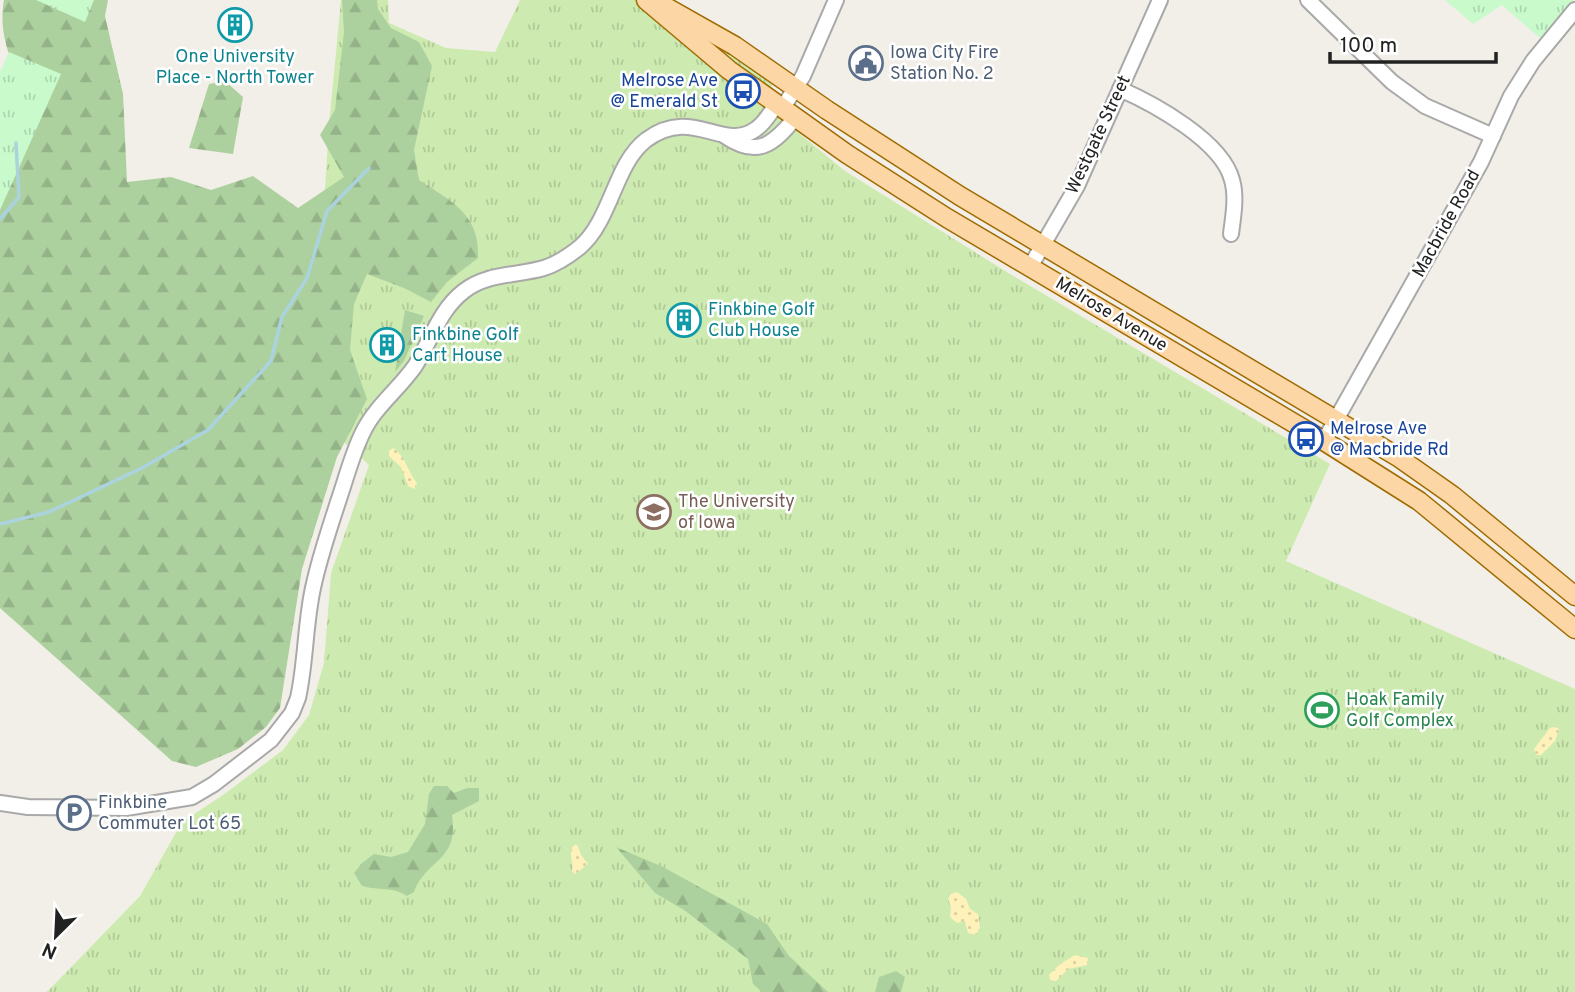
<svg xmlns="http://www.w3.org/2000/svg" width="1575" height="992" font-family="Overpass,sans-serif">
  <defs>
    <pattern id="grass-tufts" width="24" height="20" patternUnits="userSpaceOnUse" patternTransform="scale(1.75)"><rect width="24" height="20" fill="#cdebb0"/><path d="M3 7l-1-3M5 7V3M7 7l1-3M15 17l-1-3M17 17v-4M19 17l1-3" fill="none" stroke="#b0c997"/></pattern>
    <pattern id="forest-firs" width="22" height="20" patternUnits="userSpaceOnUse" patternTransform="scale(1.75)"><rect width="22" height="20" fill="#add19e"/><path d="M5 1l3.5 6h-7zM16 11l3.5 6h-7z" fill="#95b388"/></pattern>
    <pattern id="sand-dots" width="8" height="8" patternUnits="userSpaceOnUse" patternTransform="scale(1.75)"><rect width="8" height="8" fill="#fff1ba"/><path d="M2 2h.1M6 6h.1" fill="none" stroke="#dacea0" stroke-width="1.8" stroke-linecap="round"/></pattern>
    <pattern id="park-tufts" width="24" height="20" patternUnits="userSpaceOnUse" patternTransform="scale(1.75)"><rect width="24" height="20" fill="#c8facc"/><path d="M3 7l-1-3M5 7V3M7 7l1-3M15 17l-1-3M17 17v-4M19 17l1-3" fill="none" stroke="#acd6af"/></pattern>
  </defs>
  <rect width="100%" height="100%" fill="#f2efe9"/>
  <g fill="url(#grass-tufts)">
    <path d="M341 0H388L389 23 446 48 495 52 520 0H636L845 171 1010 274 1330 464 1286 561 1575 689V992H47L140 896 182 822 223 795 283 750 309 715 324 663 331 573 369 465 311 412 329 125Z"/>
    <path d="M684 22 773 80 772 86 768 89 764 88Z"/>
  </g>
  <g fill="url(#forest-firs)">
    <path d="M4 0H108L105 16 123 94 127 182 171 177 211 190 253 176 298 208 344 177 320 135 335 110 344 32 342 0H377L378 9 391 28 419 42 432 66 414 150 419 180C452 202 480 214 478 258L447 282 431 302 404 288 367 274 354 304 350 350 367 399 337 457 302 569 280 708 266 727 238 749 196 767 172 761 0 608V84L12 63C4 41 0 23 4 0Z"/>
    <path d="M225 81 243 97 233 154 189 148 209 84Z"/>
    <path d="M405 310 424 316 404 361 395 372Z"/>
    <path d="M434 786H447L454 793 467 788H479V801L452 815C459 862 427 858 414 892L407 896C391 886 380 891 362 886L354 873 362 863 374 854 391 857 408 852 425 824 429 794Z"/>
    <path d="M616 847 663 867 767 924 789 956 828 992H762L753 984 748 959 684 910 655 893Z"/>
    <path d="M896 971 905 977 901 992H875L879 977Z"/>
  </g>
  <g fill="url(#sand-dots)">
    <path d="M393 448C405 455 408 472 417 483L415 489 408 486 401 467 389 456V451Z"/>
    <path d="M1555 727 1559 729 1555 741 1541 755H1536L1534 749 1550 728Z"/>
    <path d="M577 844 581 855 588 864 575 874 572 871C574 862 568 855 573 846Z"/>
    <path d="M957 892 966 899 970 909 978 914 980 927 976 935 968 933 965 921 957 923 950 917 951 907 948 899 951 894Z"/>
    <path d="M1075 955 1088 958 1087 965 1068 969 1056 981 1050 980 1049 975 1060 964Z"/>
  </g>
  <g fill="url(#park-tufts)">
    <path d="M36 0H94L85 22Z"/>
    <path d="M1445 0H1574L1541 39 1502 5 1473 24Z"/>
    <path d="M9 52 61 74 0 210V72Z"/>
  </g>
  <g fill="none" stroke-linecap="round" stroke-linejoin="round">
    <g stroke="#aad3df" stroke-width="3.5">
      <path d="M0 219 19 197 16 143"/>
      <path d="M0 524 49 512 142 468 208 430 271 361 282 317 307 278 327 211 369 168"/>
    </g>
    <g stroke="#a9a9a9" stroke-width="18">
      <g id="minor">
        <path d="M1308 0 1392 82 1425 106 1493 136"/>
        <path d="M1120 89C1154 104 1222 141 1232 180 1237 197 1233 217 1231 234"/>
        <path d="M782 109 803 76 836 0"/>
        <path d="M725 136C757 158 773 145 795 118"/>
        <path d="M1030 267 1077 186 1160 0"/>
        <path d="M1324 441 1481 162 1511 96 1533 61 1575 10"/>
        <path d="M0 803 28 807 126 808 192 797 214 784 271 740 292 713 298 698C306 662 305 624 313 588 319 559 329 530 338 502 346 479 352 454 363 432 375 407 399 389 415 366 431 341 439 310 464 291 487 273 516 276 544 268 557 264 570 255 580 247 612 219 614 165 646 140 693 105 723 153 756 129 765 123 770 113 776 105"/>
      </g>
    </g>
    <g stroke="#a06b00" stroke-width="21">
      <g id="major">
        <path d="M646 0 729 70 847 154 947 218 1324 441 1419 501 1575 629"/>
        <path d="M666 7 735 46 827 110 960 196 1398 457 1452 495 1575 596"/>
      </g>
    </g>
    <use href="#minor" stroke="#fff" stroke-width="14"/>
    <use href="#major" stroke="#fcd6a4" stroke-width="18"/>
  </g>
  <defs>
    <g id="building-ring" transform="scale(1.75)"><circle r="9.5" fill="#fff" stroke="#0f9aa8" stroke-width="1.5"/><path d="M-4-6H4V6H1V3H-1V6H-4ZM-2.5-4.3h1.7v1.8h-1.7ZM.8-4.3h1.7v1.8H.8ZM-2.5-1h1.7V.8h-1.7ZM.8-1h1.7V.8H.8Z" fill="#0f9aa8"/></g>
    <g id="civic-ring" transform="scale(1.75)"><circle r="9.5" fill="#fff" stroke="#5c6f8a" stroke-width="1.5"/><path d="M-.6-6.5H3V-4.5H.6V-3L4-1V1h2V6H-6V1h2V-1L-.6-3ZM-1.2 2.5V6h2.4V2.5Z" fill="#5c6f8a"/></g>
    <g id="bus-ring" transform="scale(1.75)"><circle r="9.5" fill="#fff" stroke="#1a4fb4" stroke-width="1.5"/><path d="M-5-6H5V4H4V6H2V4H-2V6H-4V4H-5ZM-3.5-4V0h7V-4ZM-3.5 1.2v1.5H-2V1.2ZM2 1.2v1.5H3.5V1.2Z" fill="#1a4fb4"/></g>
    <g id="university-ring" transform="scale(1.75)"><circle r="9.5" fill="#fff" stroke="#8d6e63" stroke-width="1.5"/><path d="M0-5L7-2L0 1L-7-2ZM-4 1L0 2.5L4 1V4Q0 6-4 4Z" fill="#8d6e63"/></g>
    <g id="stadium-ring" transform="scale(1.75)"><circle r="9.5" fill="#fff" stroke="#2e9e5b" stroke-width="1.5"/><path d="M0-5a6.5 5 0 1 0 0 10a6.5 5 0 1 0 0-10ZM-3.5-1.8h7v3.6h-7Z" fill="#2e9e5b"/></g>
    <g id="parking-ring" transform="scale(1.75)"><circle r="9.5" fill="#fff" stroke="#5c6f8a" stroke-width="1.5"/><path d="M-3.5-5.5H1a3.5 3.5 0 0 1 0 7H-1V5.5H-3.5ZM-1-3.4V-.6H.8a1.4 1.4 0 0 0 0-2.8Z" fill="#5c6f8a"/></g>
  </defs>
  <g fill-rule="evenodd">
    <use href="#building-ring" x="235" y="25"/>
    <use href="#civic-ring" x="866" y="63"/>
    <use href="#bus-ring" x="743" y="91"/>
    <use href="#building-ring" x="684" y="320"/>
    <use href="#building-ring" x="387" y="345"/>
    <use href="#bus-ring" x="1306" y="439"/>
    <use href="#university-ring" x="654" y="512"/>
    <use href="#stadium-ring" x="1322" y="710"/>
    <use href="#parking-ring" x="74" y="813"/>
  </g>
  <g text-anchor="middle" dominant-baseline="central" stroke-width="5" stroke-linejoin="round" paint-order="stroke">
    <g font-size="18" fill="#4e5e75" stroke="#fff" text-anchor="start">
      <text x="890" y="53">Iowa City Fire<tspan x="890" dy="21">Station No. 2</tspan></text>
      <text x="98" y="803">Finkbine<tspan x="98" dy="21">Commuter Lot 65</tspan></text>
    </g>
    <g font-size="18" fill="#0d838f" stroke="#fff" text-anchor="start">
      <text x="235" y="57" text-anchor="middle">One University<tspan x="235" dy="21">Place - North Tower</tspan></text>
      <text x="708" y="310">Finkbine Golf<tspan x="708" dy="21">Club House</tspan></text>
      <text x="412" y="335">Finkbine Golf<tspan x="412" dy="21">Cart House</tspan></text>
    </g>
    <g font-size="18" fill="#164399" stroke="#fff" text-anchor="end">
      <text x="718" y="81">Melrose Ave<tspan x="718" dy="21">@ Emerald St</tspan></text>
      <text x="1330" y="429" text-anchor="start">Melrose Ave<tspan x="1330" dy="21">@ Macbride Rd</tspan></text>
    </g>
    <g font-size="18" fill="#222" stroke="#fff">
      <text transform="translate(1099 135) rotate(-65)">Westgate Street</text>
      <text transform="translate(1447 224) rotate(-61)">Macbride Road</text>
      <text transform="translate(1111 315) rotate(31)">Melrose Avenue</text>
    </g>
    <g font-size="18" fill="#785e54" stroke="#fff" text-anchor="start">
      <text x="678" y="502">The University<tspan x="678" dy="21">of Iowa</tspan></text>
    </g>
    <g font-size="18" fill="#27864d" stroke="#fff" text-anchor="start">
      <text x="1346" y="700">Hoak Family<tspan x="1346" dy="21">Golf Complex</tspan></text>
    </g>
  </g>
  <g transform="translate(56 936) rotate(204)" stroke="#ffffff" stroke-width="5" paint-order="stroke">
  <path d="M0-5L12 26L0 18L-12 26Z" fill="#222222"/>
  <text y="-10" font-size="19" font-weight="bold" text-anchor="middle" fill="#222222">N</text>
  </g>
  <path d="M1330 52v10h166v-10" fill="none" stroke="#222222" stroke-width="3.5"/>
  <text x="1340" y="52" font-size="21" fill="#222222" stroke="#ffffff" stroke-width="5" paint-order="stroke">100 m</text>
</svg>
